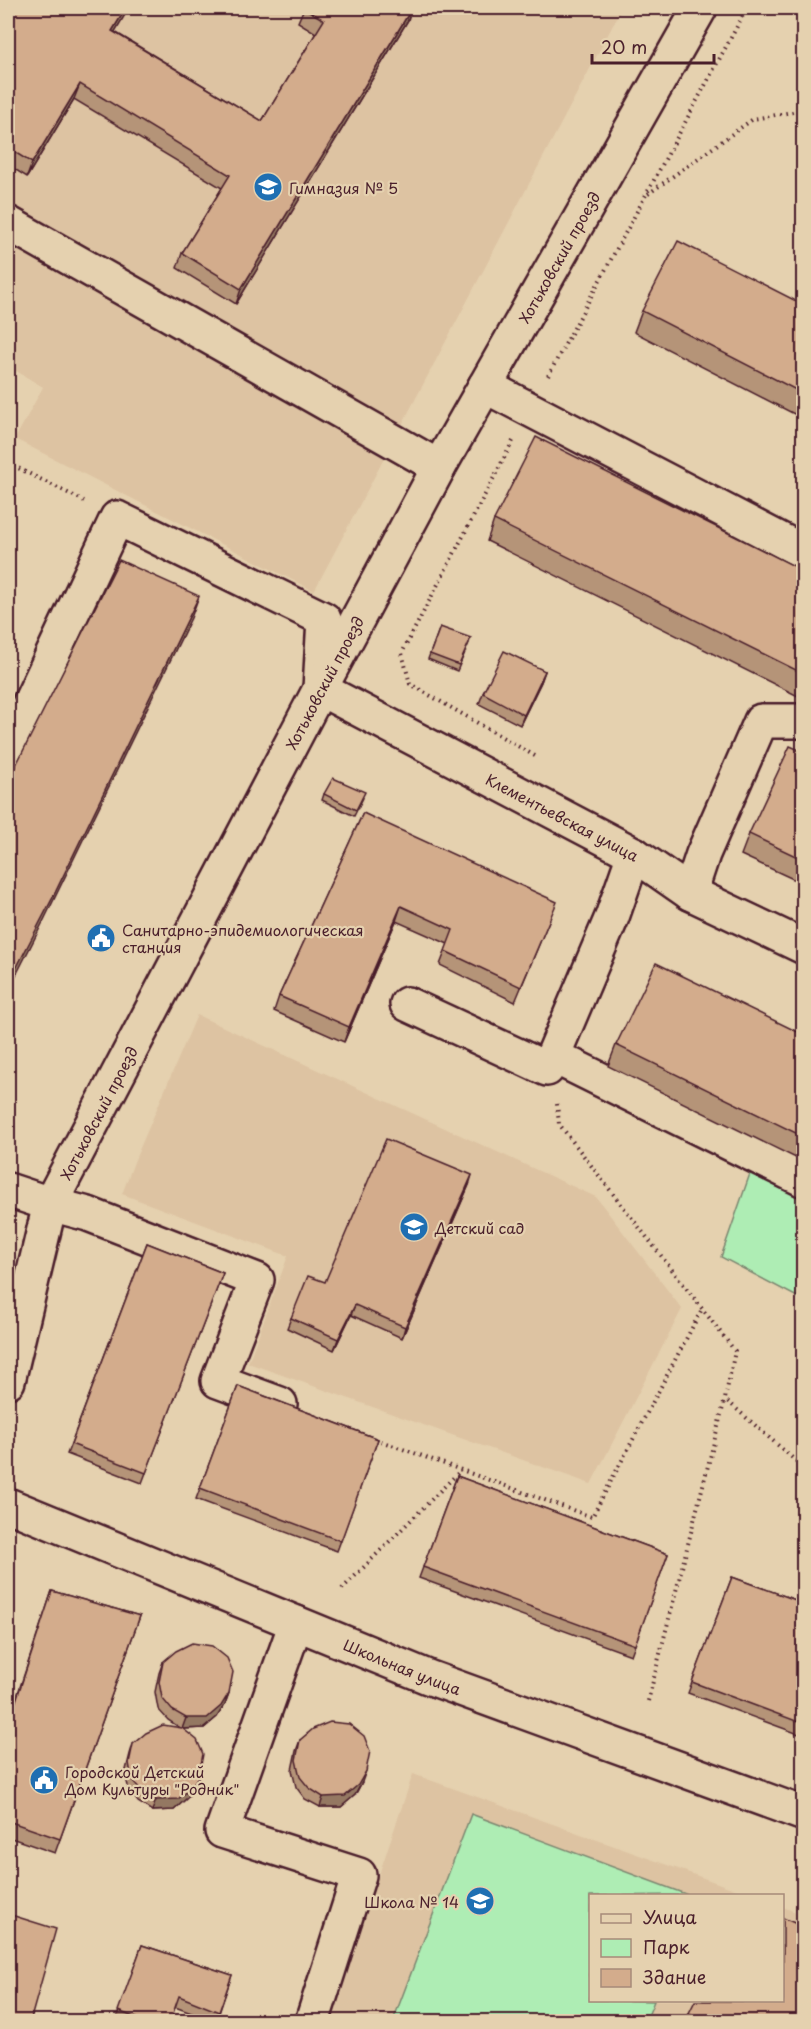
<svg xmlns="http://www.w3.org/2000/svg" width="811" height="2029" font-family="'Playpen Sans',sans-serif">
  <rect width="100%" height="100%" fill="#e5d1af"/>
  <filter id="ink" filterUnits="userSpaceOnUse"><feTurbulence type="fractalNoise" baseFrequency=".0167" numOctaves="2"/><feDisplacementMap in="SourceGraphic" scale="12" xChannelSelector="R" yChannelSelector="G"/><feConvolveMatrix kernelMatrix="1 2 1 2 8 2 1 2 1" color-interpolation-filters="sRGB"/></filter>
  <g filter="url(#ink)">
    <g fill="#ddc3a2">
      <path d="M8 8H622L314 591 15 439 43 387 8 366Z"/>
      <path d="M197 1015 596 1197 682 1309 591 1484 248 1363 288 1256 122 1194 134 1162Z"/>
      <path d="M413 1774 751 1895 590 1896V2000H782L783 1907 803 1915V2021L329 2022Z"/>
    </g>
    <g fill="#aeedb4" stroke="#7c8670" stroke-width="1.5">
      <path d="M753 1165 803 1191V1300L721 1257Z"/>
      <path d="M471 1814 688 1895 590 1896V2000L654 2001 646 2021H393Z"/>
    </g>
    <g fill="none" stroke-linecap="round" stroke-linejoin="round">
      <g stroke="#4a1f2b" stroke-width="38">
        <g id="minor">
          <path d="M8 223 439 467"/>
          <path d="M485 386 804 552"/>
          <path id="s1" d="M8 749 117 518 324 619 320 689 634 854 690 893 804 947"/>
          <path d="M634 854 612 917 553 1056 804 1180"/>
          <path d="M690 893 703 854 761 721H804"/>
          <path d="M407 1004 547 1069 553 1056"/>
          <path d="M8 1190 50 1204 88 1214 257 1280 218 1381 280 1404"/>
          <path id="s2" d="M8 1505 428 1677 804 1814"/>
          <path d="M296 1623 222 1831 359 1875 312 2022"/>
        </g>
      </g>
      <g stroke="#4a1f2b" stroke-width="38">
        <g id="major">
          <path id="s3" d="M8 1381 50 1204 320 689 439 467 700 8"/>
        </g>
      </g>
      <g stroke="#4a1f2b" stroke-width="4" stroke-dasharray="1.5 4.5" stroke-linecap="butt">
        <path d="M648 194 753 119 804 110"/>
        <path d="M548 376 747 8"/>
        <path d="M513 441 402 653 410 684 535 756"/>
        <path d="M8 463 84 501"/>
        <path d="M557 1104 559 1124 735 1351 725 1399 804 1468"/>
        <path d="M375 1439 592 1517 702 1309"/>
        <path d="M342 1589 461 1470"/>
        <path d="M648 1701 725 1399"/>
      </g>
      <use href="#minor" stroke="#e5d1af" stroke-width="33"/>
      <use href="#major" stroke="#e5d1af" stroke-width="33"/>
    </g>
    <g fill="#b59478" stroke="#4a1f2b" stroke-width="1.5">
      <path d="M8 8 115 32 262 121 316 33 298 22 304 8 408 20 236 304 177 268 182 253 222 188 74 99 27 177 8 165Z"/>
      <path d="M804 305V419L634 332 642 311Z"/>
      <path d="M494 520 804 571V699L487 541Z"/>
      <path d="M440 627 469 643 457 671 428 659Z"/>
      <path d="M545 671 541 682 520 725 479 704 483 693Z"/>
      <path d="M804 752V884L741 855 749 834Z"/>
      <path d="M324 794 363 798 354 816 322 800Z"/>
      <path d="M363 813 551 916 515 1002 440 965 448 944 396 921 344 1042 274 1011 279 996Z"/>
      <path d="M804 1035V1162L608 1066 616 1045Z"/>
      <path d="M469 1185 402 1338 351 1315 334 1350 287 1328 291 1318 325 1282Z"/>
      <path d="M147 1243 223 1273 142 1483 67 1454Z"/>
      <path d="M238 1386 378 1439 337 1551 196 1499Z"/>
      <path d="M457 1476 668 1554 631 1655 419 1578Z"/>
      <path d="M732 1577 804 1603V1736L688 1693Z"/>
      <path d="M52 1591 140 1616 55 1853 8 1837V1723Z"/>
      <path d="M163 1662 229 1693 225 1704 217 1717 204 1728 184 1729 196 1785 187 1798 174 1810 152 1811 138 1802 129 1790 125 1774 130 1754 133 1744 179 1727 168 1720 158 1709 155 1692 159 1673Z"/>
      <path d="M300 1740 362 1782 355 1795 341 1807H320L305 1799 296 1787 292 1770 296 1751Z"/>
      <path d="M142 1945 232 1975 216 2022 175 2007 170 2022H115Z"/>
      <path d="M689 2013 804 2022H686Z"/>
    </g>
    <g fill="#947862" stroke="#4a1f2b" stroke-width="1.5">
      <path d="M126 8H129L107 45 112 31Z"/>
      <path d="M412 8 408 20 236 304 241 289Z"/>
      <path d="M80 84 74 99 27 177 32 163Z"/>
      <path d="M199 596 191 618 44 920 8 991V984Z"/>
      <path d="M545 671 541 682 520 725 524 715Z"/>
      <path d="M401 906 396 921 344 1042 349 1027Z"/>
      <path d="M472 1175 469 1185 402 1338 405 1327Z"/>
      <path d="M355 1305 351 1315 334 1350 338 1339Z"/>
      <path d="M229 1693 225 1704 217 1717 204 1728 182 1729 186 1718Z"/>
      <path d="M366 1771 362 1782 355 1795 341 1807H320L323 1797Z"/>
      <path d="M199 1775 196 1785 187 1798 174 1810 152 1811 156 1800Z"/>
    </g>
    <g fill="#d3ac8c" stroke="#4a1f2b" stroke-width="1.5">
      <path d="M8 8H126L112 31 262 121 324 20 304 8H412L241 289 182 253 230 175 80 84 32 163 8 148Z"/>
      <path d="M678 241 804 305V394L642 311Z"/>
      <path d="M536 437 804 571V674L494 520Z"/>
      <path d="M119 560 199 596 52 899 8 984V781Z"/>
      <path d="M440 627 471 638 459 665 430 654Z"/>
      <path d="M504 651 545 671 524 715 483 693Z"/>
      <path d="M790 746 804 752V860L749 834Z"/>
      <path d="M333 778 365 792 356 810 324 794Z"/>
      <path d="M363 813 557 902 521 987 445 951 453 930 401 906 349 1027 279 996Z"/>
      <path d="M656 963 804 1035V1137L616 1045Z"/>
      <path d="M386 1139 472 1175 405 1327 355 1305 338 1339 291 1318 308 1276 325 1282Z"/>
      <path d="M147 1243 223 1273 146 1473 71 1444Z"/>
      <path d="M238 1386 378 1439 341 1541 200 1488Z"/>
      <path d="M457 1476 668 1554 635 1645 423 1567Z"/>
      <path d="M732 1577 804 1603V1724L692 1682Z"/>
      <path d="M52 1591 140 1616 60 1839 8 1821V1725Z"/>
      <path d="M192 1643 212 1646 227 1658 233 1672 229 1693 221 1706 207 1718H186L172 1710 162 1698 159 1682 163 1662 176 1651Z"/>
      <path d="M330 1722 349 1724 364 1736 370 1751 366 1771 358 1785 345 1796 323 1797 309 1788 300 1777 296 1760 300 1740 313 1729Z"/>
      <path d="M163 1725 182 1728 197 1740 203 1754 199 1775 191 1788 178 1799 156 1800 142 1791 132 1780 129 1763 133 1744 146 1733Z"/>
      <path d="M8 1914 56 1929 30 2022H8Z"/>
      <path d="M783 1918 804 1927V2022H706L689 2013 695 2001H783Z"/>
      <path d="M142 1945 232 1975 219 2012 179 1996 170 2022H147L118 2011Z"/>
    </g>
  </g>
  <defs>
    <g id="school-disc" transform="scale(1.5)"><circle r="9.5" fill="#1f6fb2" stroke="#e5d1af"/><path d="M0-5L7-2L0 1L-7-2ZM-4 1L0 2.5L4 1V4Q0 6-4 4Z" fill="#fff"/></g>
    <g id="civic-disc" transform="scale(1.5)"><circle r="9.5" fill="#1f6fb2" stroke="#e5d1af"/><path d="M-.6-6.5H3V-4.5H.6V-3L4-1V1h2V6H-6V1h2V-1L-.6-3ZM-1.2 2.5V6h2.4V2.5Z" fill="#fff"/></g>
  </defs>
  <g fill-rule="evenodd">
    <use href="#school-disc" x="268" y="187"/>
    <use href="#civic-disc" x="101" y="938"/>
    <use href="#school-disc" x="414" y="1227"/>
    <use href="#civic-disc" x="44" y="1780"/>
    <use href="#school-disc" x="480" y="1901"/>
  </g>
  <g text-anchor="middle" dominant-baseline="central" stroke-width="4.5" stroke-linejoin="round" paint-order="stroke">
    <g font-size="15" fill="#4a1f2b" stroke="#e5d1af" text-anchor="start">
      <text x="289" y="187">Гимназия № 5</text>
      <text x="122" y="929">Санитарно-эпидемиологическая<tspan x="122" dy="17">станция</tspan></text>
      <text x="435" y="1227">Детский сад</text>
      <text x="65" y="1771">Городской Детский<tspan x="65" dy="17">Дом Культуры "Родник"</tspan></text>
      <text x="459" y="1901" text-anchor="end">Школа № 14</text>
    </g>
    <g font-size="15" fill="#4a1f2b" stroke="#e5d1af">
      <text stroke="none"><textPath href="#s3" startOffset="1257">Хотьковский проезд</textPath></text>
      <text stroke="none"><textPath href="#s3" startOffset="771">Хотьковский проезд</textPath></text>
      <text stroke="none"><textPath href="#s1" startOffset="830">Клементьевская улица</textPath></text>
      <text stroke="none"><textPath href="#s3" startOffset="285">Хотьковский проезд</textPath></text>
      <text stroke="none"><textPath href="#s2" startOffset="426">Школьная улица</textPath></text>
    </g>
  </g>
  <rect width="811" height="2029" fill="none" stroke="#e5d1af" stroke-width="30"/>
  <rect x="15" y="15" width="781" height="1999" fill="none" stroke="#4a1f2b" stroke-width="2" filter="url(#ink)"/>
  <rect x="589" y="1894" width="195" height="108" fill="#e5d1af" stroke="#a78a7a" stroke-width="1.5"/>
  <rect x="601" y="1914" width="30" height="9" fill="#e5d1af" stroke="#a78a7a" stroke-width="1.5"/>
  <text x="643" y="1924" font-size="18" fill="#4a1f2b">Улица</text>
  <rect x="601" y="1939" width="30" height="18" fill="#aeedb4" stroke="#a78a7a" stroke-width="1.5"/>
  <text x="643" y="1954" font-size="18" fill="#4a1f2b">Парк</text>
  <rect x="601" y="1969" width="30" height="18" fill="#d3ac8c" stroke="#a78a7a" stroke-width="1.5"/>
  <text x="643" y="1984" font-size="18" fill="#4a1f2b">Здание</text>
  <path d="M592 54v9h122v-9" fill="none" stroke="#4a1f2b" stroke-width="3"/>
  <text x="601" y="54" font-size="18" fill="#4a1f2b" stroke="#e5d1af" stroke-width="4.5" paint-order="stroke">20 m</text>
</svg>
